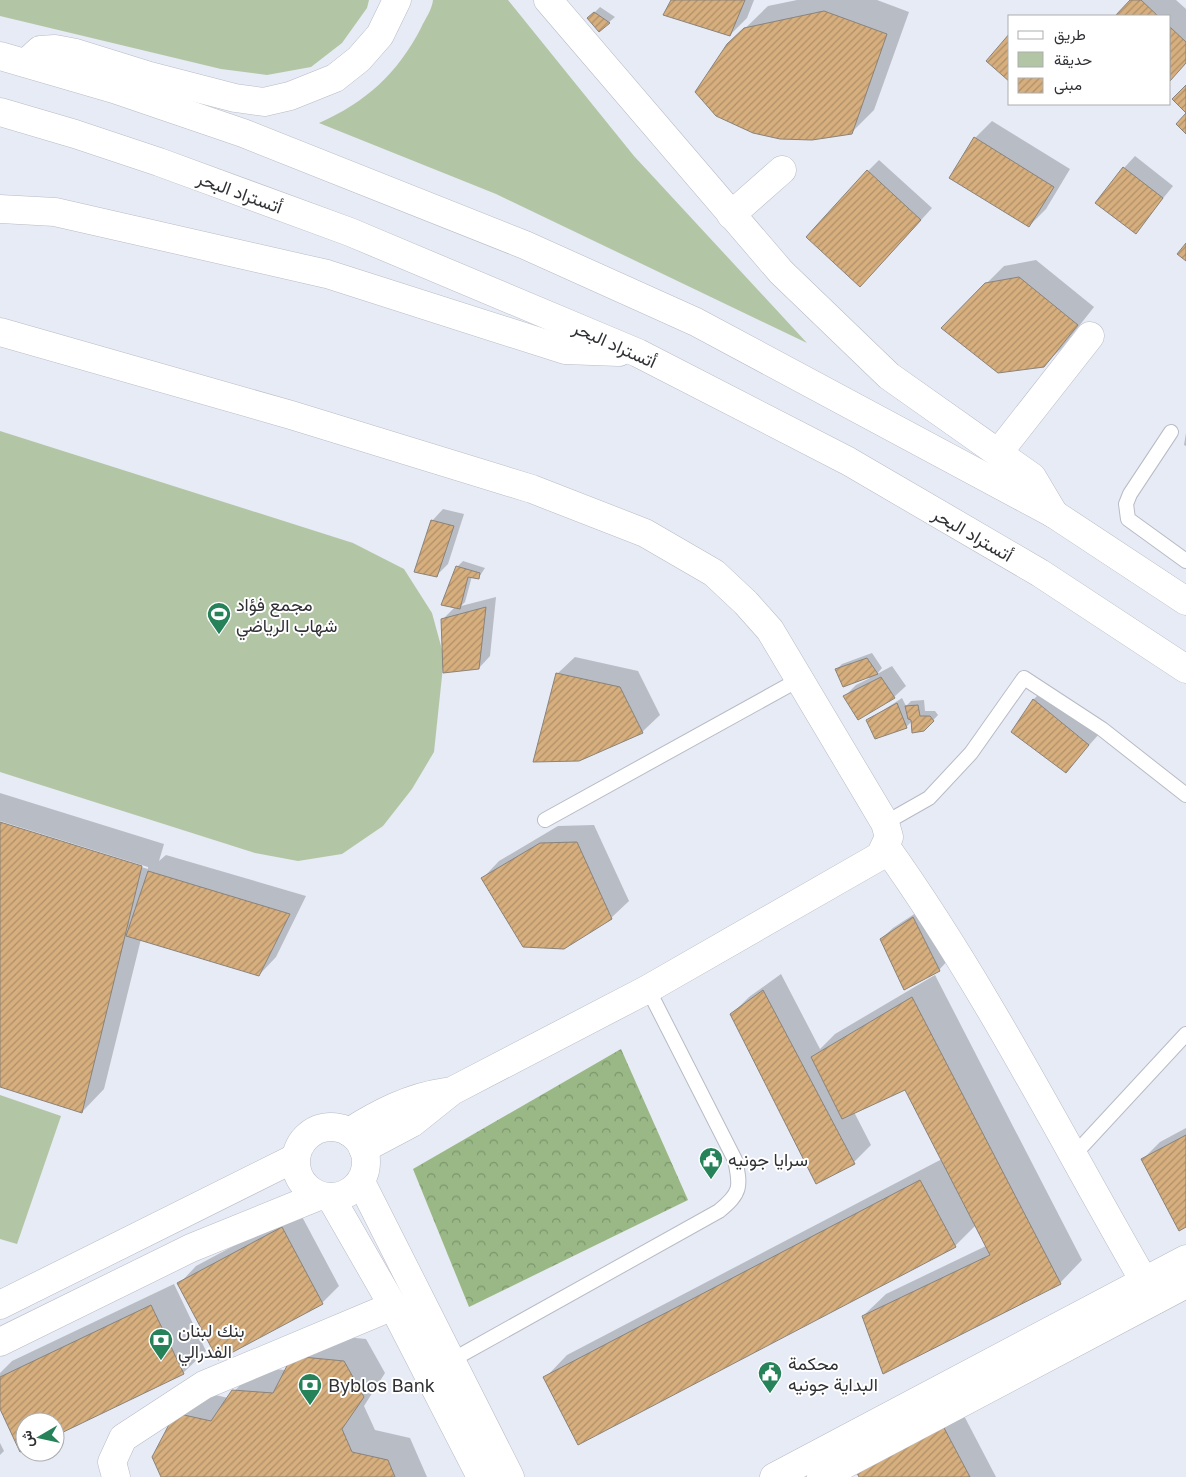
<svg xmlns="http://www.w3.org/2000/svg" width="1186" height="1477" font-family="'Golos Text',Vazirmatn,sans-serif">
  <defs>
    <pattern id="forest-crowns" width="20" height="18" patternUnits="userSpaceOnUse" patternTransform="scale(1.25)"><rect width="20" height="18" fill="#99b885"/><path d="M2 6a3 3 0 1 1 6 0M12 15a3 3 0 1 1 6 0" fill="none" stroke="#7d966e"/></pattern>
    <pattern id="building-hatch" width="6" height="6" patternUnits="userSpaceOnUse" patternTransform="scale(1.25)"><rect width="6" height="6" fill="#d7af7e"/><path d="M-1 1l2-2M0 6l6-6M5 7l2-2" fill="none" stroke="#af8f68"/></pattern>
  </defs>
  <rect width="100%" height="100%" fill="#e7ebf5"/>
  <g fill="#b2c6a5">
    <path d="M0 0H369L367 8 342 43 311 67 267 75 221 69 0 16Z"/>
    <path d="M433 0H508L634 156 807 343 496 194 319 123C366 102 397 74 421 28 425 19 432 10 433 0Z"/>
    <path d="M0 431 353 543 404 569 432 613 444 657 434 752 412 789 383 826 342 854 298 861 255 853 0 772Z"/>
    <path d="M0 1095 61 1116 17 1244 0 1239Z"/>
  </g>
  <path fill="url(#forest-crowns)" d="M621 1049 688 1200 469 1307 413 1169Z"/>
  <g fill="#0003">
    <path d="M672 0H754L747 18 730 35Z"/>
    <path d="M797 0H877L909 12 874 110 851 133 728 45 768 6Z"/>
    <path d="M1132 0H1176L1186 9V63L1170 80V16H1117Z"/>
    <path d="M600 7 615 17 600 30 589 18Z"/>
    <path d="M992 121 1070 169 1046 209 1029 226 975 138Z"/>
    <path d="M1135 156 1173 186 1136 232 1124 168Z"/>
    <path d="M879 160 932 208 872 274 868 171Z"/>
    <path d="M1036 260 1094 307 1061 349 1043 366 942 328 1004 266Z"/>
    <path d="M1186 433V446L1184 445Z"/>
    <path d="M443 509 464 514 448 564 436 576 432 521Z"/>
    <path d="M463 561 485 568 479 577 472 576 465 602 461 606 496 597 490 656 479 668 442 620 455 607 443 604 458 566Z"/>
    <path d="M872 653 882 668 877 674 892 666 906 686 894 697 845 696 856 685 870 678 837 669 842 664Z"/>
    <path d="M575 657 638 671 660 715 642 732 557 674Z"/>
    <path d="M1045 688 1100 733 1066 771 1012 731 1034 699Z"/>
    <path d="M902 698 906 706 911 701 924 700 925 711H935L938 715 924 730 913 720 906 727 876 737 868 720Z"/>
    <path d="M0 793 164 844 159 861 166 855 306 896 276 957 259 975 141 939 104 1089 82 1112 0 1085V824L148 869V867L0 821Z"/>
    <path d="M594 825 629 901 611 918 482 879 499 861 558 826Z"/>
    <path d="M925 907 950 958 939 970 881 939 893 928Z"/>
    <path d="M781 974 820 1049 835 1034 935 975 1082 1260 1060 1283 863 1316 886 1294 986 1246 976 1225 955 1246 545 1378 567 1355 942 1159 906 1088 854 1112 871 1145 854 1162 817 1182 732 1014 749 997Z"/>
    <path d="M1186 1128V1226L1143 1159 1160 1142Z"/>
    <path d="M299 1211 339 1286 322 1303 179 1284 196 1266Z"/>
    <path d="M174 1284 206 1351 183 1373 55 1434V1422H25V1448L0 1406V1373L12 1361Z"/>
    <path d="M315 1334 366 1339 385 1373 364 1406 375 1430 410 1438 427 1477H162L154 1457 199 1391 228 1398 256 1368 286 1370Z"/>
    <path d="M961 1410 996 1477H860Z"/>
    <path d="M0 1443 4 1451 0 1455Z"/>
  </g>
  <g fill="url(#building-hatch)" stroke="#8a837b">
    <path d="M671 0H745L730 36 663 15Z"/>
    <path d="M1130 0H1141L1158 16H1115Z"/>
    <path d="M824 11 887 34 852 134 812 140 780 139 753 133 716 116 695 92 727 44 744 28Z"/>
    <path d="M594 12 610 23 599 32 587 18Z"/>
    <path d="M1170 27 1186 42V63L1170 81Z"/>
    <path d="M1010 33V82L986 61Z"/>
    <path d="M1186 85V113L1172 99Z"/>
    <path d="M1186 113V134L1176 124Z"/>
    <path d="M974 137 1054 187 1029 227 949 178Z"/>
    <path d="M1123 167 1163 198 1136 234 1095 203Z"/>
    <path d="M867 170 921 220 860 287 806 237Z"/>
    <path d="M1186 243V261L1177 254Z"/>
    <path d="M1019 277 1078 325 1044 367 998 373 941 328 985 283Z"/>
    <path d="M431 520 454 526 437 577 414 572Z"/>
    <path d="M456 566 480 573 479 579 468 577 460 609 441 605Z"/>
    <path d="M486 607 479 669 443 673 441 619Z"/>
    <path d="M867 658 878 674 843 687 835 669Z"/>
    <path d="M556 673 620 687 643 733 579 761 533 762Z"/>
    <path d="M881 677 895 698 858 720 843 696Z"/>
    <path d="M1033 699 1089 745 1066 773 1011 732Z"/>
    <path d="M897 703 907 728 875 739 866 720Z"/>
    <path d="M918 705 920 716H930L934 721 924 731 912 733 911 720 908 719 905 706Z"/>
    <path d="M0 822 142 866 82 1113 0 1087Z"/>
    <path d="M577 842 612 919 564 949 523 947 481 878 540 843Z"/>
    <path d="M148 871 290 914 259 976 126 936Z"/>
    <path d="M913 917 940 971 904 990 880 939Z"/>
    <path d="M763 990 855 1164 816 1184 730 1014Z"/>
    <path d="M912 997 1061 1284 883 1374 862 1316 990 1255 905 1090 842 1119 811 1057Z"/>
    <path d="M1186 1135V1227L1179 1231 1141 1159Z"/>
    <path d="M920 1180 956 1247 578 1445 543 1377Z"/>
    <path d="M282 1227 323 1304 218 1360 177 1283Z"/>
    <path d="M151 1305 184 1374 55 1436V1422H25V1450L20 1452 0 1409V1377Z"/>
    <path d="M292 1356 344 1361 364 1397 342 1429 352 1452 388 1460 395 1477H161L152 1457 175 1413 211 1421 232 1390 273 1393Z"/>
    <path d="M943 1426 970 1477H859L856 1471Z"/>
  </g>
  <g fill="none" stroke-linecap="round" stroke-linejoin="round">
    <g stroke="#b8bbc5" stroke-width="16">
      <g id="lane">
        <path d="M1171 432 1130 494 1126 504 1128 519 1186 561"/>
        <path d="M545 820 800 679"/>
        <path d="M885 823 929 798 971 753 1024 678 1102 729 1186 795"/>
        <path d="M1073 1156 1186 1034"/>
        <path d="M452 1360 719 1211C741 1193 741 1187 735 1160L648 989"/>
      </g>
    </g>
    <g stroke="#b8bbc5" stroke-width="29">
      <g id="street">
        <path d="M731 215 782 170"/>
        <path d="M999 452 1090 336"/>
        <path d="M886 847C988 990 1067 1149 1155 1300"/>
        <path d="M116 1477 112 1462 123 1438 204 1385 393 1306"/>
      </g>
    </g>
    <g stroke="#b8bbc5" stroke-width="29">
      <g id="secondary">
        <path d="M0 332 291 415 532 489 645 533 714 573 746 603 770 630 885 823 889 837 880 856 648 989 452 1091 412 1123 363 1149"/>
        <circle cx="331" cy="1162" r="35"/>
        <path d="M349 1132C379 1113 410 1097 445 1092"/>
        <path d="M361 1182 510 1477"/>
        <path d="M331 1198 393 1306 481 1477"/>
        <path d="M0 1305 295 1158"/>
        <path d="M0 1342 191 1248 319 1196"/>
        <path d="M774 1477 1186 1259"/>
        <path d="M821 1477 1186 1284"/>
      </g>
    </g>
    <g stroke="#b8bbc5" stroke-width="29">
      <g id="highway">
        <path d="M548 0 781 272 889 376 1032 477 1054 514"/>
        <path d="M0 56 114 89 243 133 525 245 696 322 1054 514 1186 601"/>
        <path d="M26 63 40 50 55 49 76 53 150 76 235 98 264 102 290 96 335 78 359 59 380 35 397 0"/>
        <path d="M0 112 75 134 159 162 350 232 638 353 848 461 1040 573 1186 669"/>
        <path d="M0 209 55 212 327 274 565 350 619 352"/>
      </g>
    </g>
    <use href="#lane" stroke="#fff" stroke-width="14"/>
    <use href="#street" stroke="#fff" stroke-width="28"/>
    <use href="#secondary" stroke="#fff" stroke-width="28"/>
    <use href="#highway" stroke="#fff" stroke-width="28"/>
  </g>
  <defs>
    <g id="stadium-pin" transform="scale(1.25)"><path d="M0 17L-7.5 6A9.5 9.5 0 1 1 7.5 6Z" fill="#258259" stroke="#fff"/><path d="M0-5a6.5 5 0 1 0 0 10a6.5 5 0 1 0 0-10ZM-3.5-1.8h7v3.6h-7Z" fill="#fff"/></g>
    <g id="civic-pin" transform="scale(1.25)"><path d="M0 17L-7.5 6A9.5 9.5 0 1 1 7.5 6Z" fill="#258259" stroke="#fff"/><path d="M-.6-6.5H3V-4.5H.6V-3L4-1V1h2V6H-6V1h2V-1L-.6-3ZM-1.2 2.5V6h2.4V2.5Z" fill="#fff"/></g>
    <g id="bank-pin" transform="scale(1.25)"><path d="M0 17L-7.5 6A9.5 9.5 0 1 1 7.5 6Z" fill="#258259" stroke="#fff"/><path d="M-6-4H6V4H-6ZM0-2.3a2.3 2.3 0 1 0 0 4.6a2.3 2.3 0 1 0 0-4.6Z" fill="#fff"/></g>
  </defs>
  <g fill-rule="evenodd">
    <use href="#stadium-pin" x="219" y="614"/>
    <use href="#civic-pin" x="711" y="1159"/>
    <use href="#bank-pin" x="161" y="1340"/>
    <use href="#civic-pin" x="770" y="1373"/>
    <use href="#bank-pin" x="310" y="1385"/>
  </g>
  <g text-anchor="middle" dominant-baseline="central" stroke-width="4" stroke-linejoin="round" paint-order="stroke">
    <g font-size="18" fill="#303135" stroke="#fff">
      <text transform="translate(240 192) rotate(20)">أتستراد البحر</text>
      <text transform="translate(615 344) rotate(24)">أتستراد البحر</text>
      <text transform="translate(973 534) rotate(30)">أتستراد البحر</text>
    </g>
    <g font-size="18" fill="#303135" stroke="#fff" text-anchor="start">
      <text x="236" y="604">مجمع فؤاد<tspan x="236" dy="21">شهاب الرياضي</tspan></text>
      <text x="728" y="1159">سرايا جونيه</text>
      <text x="178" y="1330">بنك لبنان<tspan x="178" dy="21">الفدرالي</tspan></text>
      <text x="788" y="1363">محكمة<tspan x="788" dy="21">البداية جونيه</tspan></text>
      <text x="328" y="1385">Byblos Bank</text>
    </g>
  </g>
  <rect x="1008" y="15" width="162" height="90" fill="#ffffff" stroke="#acadae"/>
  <rect x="1018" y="31" width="25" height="8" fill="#ffffff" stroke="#acadae"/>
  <text x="1054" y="40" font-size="15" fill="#303135">طريق</text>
  <rect x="1018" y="52" width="25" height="15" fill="#b2c6a5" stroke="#acadae"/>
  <text x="1054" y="65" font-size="15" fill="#303135">حديقة</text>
  <rect x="1018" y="78" width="25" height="15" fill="url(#building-hatch)" stroke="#acadae"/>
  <text x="1054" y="90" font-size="15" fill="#303135">مبنى</text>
  <g transform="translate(40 1437) rotate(261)"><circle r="24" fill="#ffffff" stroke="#acadae"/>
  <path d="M0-4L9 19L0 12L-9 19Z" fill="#258259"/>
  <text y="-8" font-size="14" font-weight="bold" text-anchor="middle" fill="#303135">ش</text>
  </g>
</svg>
